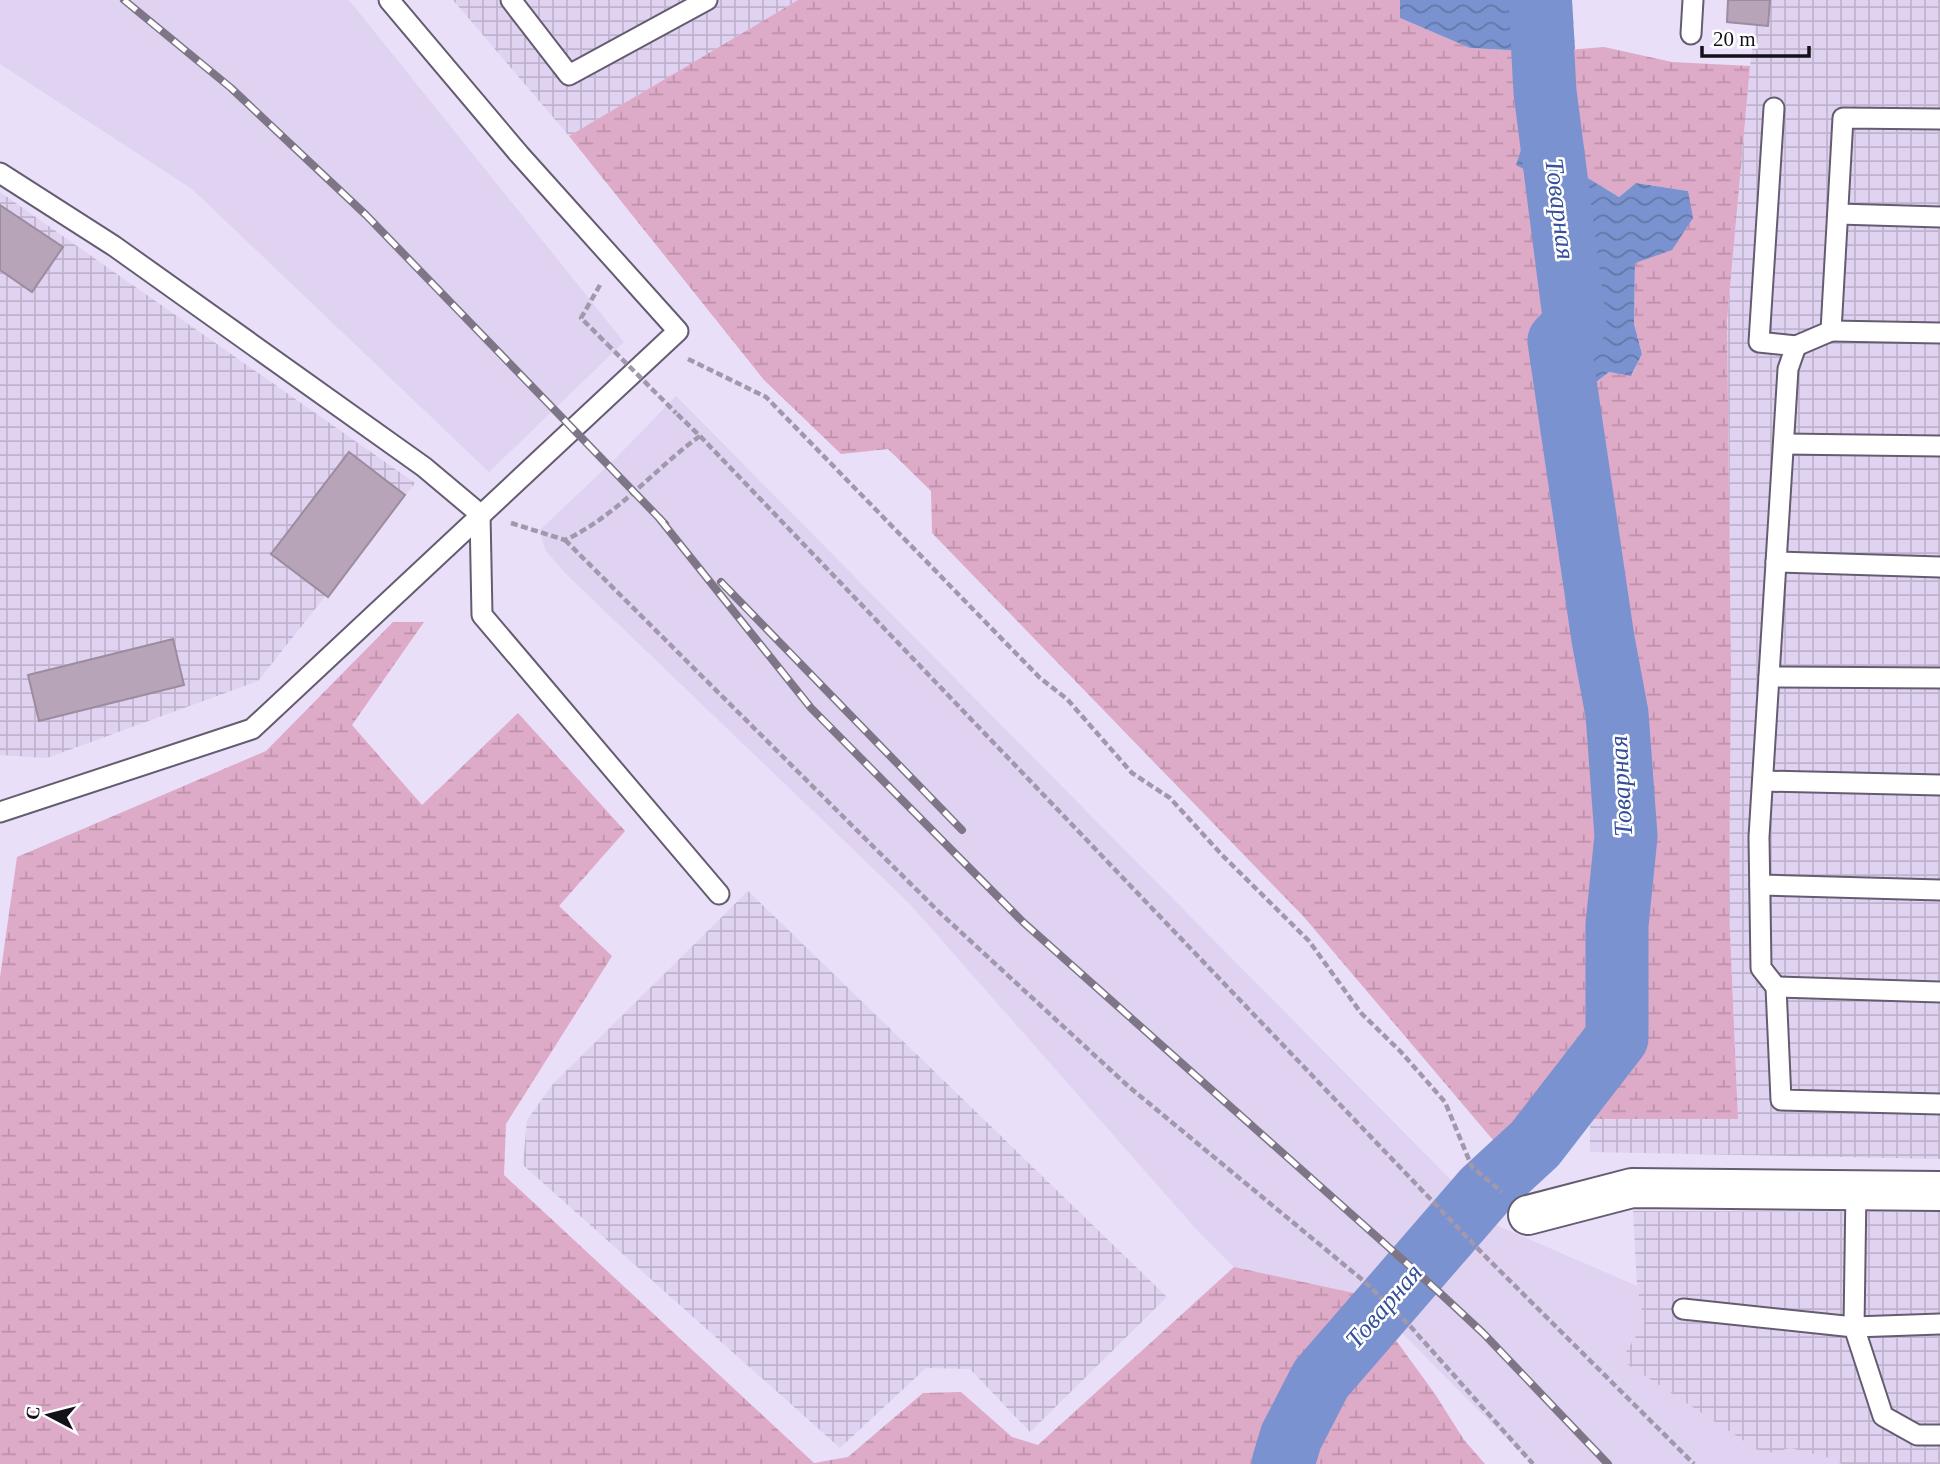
<svg xmlns="http://www.w3.org/2000/svg" width="1940" height="1464" font-family="'Times New Roman',serif">
  <defs>
    <pattern id="industrial-grid" width="8" height="8" patternUnits="userSpaceOnUse" patternTransform="scale(1.75)"><rect width="8" height="8" fill="#e0d2f1"/><path d="M0 4h8M4 0v8" fill="none" stroke="#bfb3ce"/></pattern>
    <pattern id="wetland-marsh" width="20" height="14" patternUnits="userSpaceOnUse" patternTransform="scale(1.75)"><rect width="20" height="14" fill="#ddaac7"/><path d="M1 5h8M5 5V1M11 12h8M15 12V8" fill="none" stroke="#bd91aa"/></pattern>
    <pattern id="water-waves" width="16" height="10" patternUnits="userSpaceOnUse" patternTransform="scale(1.75)"><rect width="16" height="10" fill="#7a92cf"/><path d="M0 5q4-4 8 0t8 0" fill="none" stroke="#6376a7"/></pattern>
  </defs>
  <rect width="100%" height="100%" fill="#eadff8"/>
  <g fill="#e0d2f1">
    <path d="M0 0H349L624 342 489 472 192 189 0 64Z"/>
    <path d="M676 396 1456 1185 1363 1295 1234 1267 1196 1229 909 903 565 573 545 550 540 530 619 455Z"/>
    <path d="M1494 1224 1637 1286 1644 1323 1622 1360 1764 1454 1791 1448 1836 1460 1841 1464H1532L1397 1328Z"/>
  </g>
  <g fill="url(#industrial-grid)">
    <path d="M453 0H798L569 136Z"/>
    <path d="M1759 0H1940V1159L1590 1152V1119H1738L1729 909 1731 665 1727 320 1750 66Z"/>
    <path d="M0 192 415 483 258 681 47 758 0 755Z"/>
    <path d="M748 891 1167 1297 1030 1432 970 1369 926 1368 840 1448 523 1165 527 1120 553 1084Z"/>
    <path d="M1633 1211 1940 1212V1464H1841L1836 1460 1791 1448 1764 1454 1621 1360 1644 1323 1637 1286Z"/>
  </g>
  <g fill="url(#wetland-marsh)" fill-rule="evenodd">
    <path d="M798 0H1400V18L1470 48 1543 52 1604 47 1672 62 1750 66 1727 320 1731 666 1729 909 1738 1119H1590L1504 1153 1304 917 932 533 931 491 888 449 841 454 764 380 569 136ZM1545 92 1565 94 1560 145 1583 175 1619 197 1636 183 1688 191 1635 263 1634 324 1642 354 1632 375 1609 372 1586 390 1559 341 1562 309 1550 272 1557 236 1543 179Z"/>
    <path d="M393 622H424L352 725 422 805 518 713 625 831 559 906 612 956 506 1124 504 1175 814 1463 848 1457 923 1393 961 1392 1012 1437 1038 1445 1234 1267 1363 1295 1435 1394 1464 1440 1485 1464H0V977L17 857 266 751Z"/>
  </g>
  <g fill="url(#water-waves)">
    <path d="M1400 0H1572L1575 49 1543 52 1470 48 1400 18Z"/>
    <path d="M1545 92 1565 93 1560 145 1583 175 1619 197 1636 183 1688 191 1693 218 1672 250 1635 263 1634 324 1642 354 1631 376 1609 372 1586 390 1559 341 1562 309 1550 272 1557 236 1543 179 1516 165 1527 132Z"/>
  </g>
  <g fill="none" stroke-linecap="round" stroke-linejoin="round">
    <path stroke="#7a92cf" stroke-width="63" d="M1283 1464 1291 1437 1321 1379 1484 1191 1535 1144 1617 1038V925L1626 836 1617 714 1603 639 1559 341 1575 324 1545 92 1540 0"/>
  </g>
  <g fill="#b7a4b8" stroke="#9d8b9e" stroke-width="2">
    <path d="M1728 0H1770L1768 26 1727 22Z"/>
    <path d="M0 205 63 247 32 292 0 270Z"/>
    <path d="M349 452 405 495 328 597 271 554Z"/>
    <path d="M173 639 184 685 39 721 28 675Z"/>
  </g>
  <g fill="none" stroke-linecap="round" stroke-linejoin="round">
    <g stroke="#655c71" stroke-width="23">
      <g id="service">
        <path d="M511 0 569 75 707 0"/>
        <path d="M1691 34 1693 0"/>
        <path d="M1774 108 1759 342 1796 346 1788 369 1759 837 1761 968 1776 987 1781 1100 1940 1104"/>
        <path d="M0 173 114 246 424 467 480 514 482 615 719 894"/>
        <path d="M1838 214 1940 217"/>
        <path d="M1831 331 1940 333"/>
        <path d="M1796 346 1831 331 1843 118 1940 119"/>
        <path d="M1784 444 1940 446"/>
        <path d="M1776 562 1940 567"/>
        <path d="M1769 677 1940 678"/>
        <path d="M1763 781 1940 785"/>
        <path d="M0 812 252 729 678 331 519 154 389 0"/>
        <path d="M1760 885 1940 890"/>
        <path d="M1776 987 1940 992"/>
        <path d="M1856 1190 1854 1327 1940 1324"/>
        <path d="M1683 1309 1854 1327 1883 1416 1917 1435H1940"/>
      </g>
    </g>
    <g stroke="#655c71" stroke-width="42">
      <path id="minor" d="M1528 1215 1632 1188 1940 1191"/>
    </g>
    <g stroke="#a198ac" stroke-width="4.5" stroke-dasharray="7 3.5" stroke-linecap="butt">
      <path d="M600 285 581 318 607 344"/>
      <path d="M688 359 766 397 1040 678 1067 699 1132 773 1170 798 1222 855 1309 941 1361 1013 1401 1052 1445 1102 1472 1167 1502 1192"/>
      <path d="M700 436 1483 1254 1694 1464"/>
      <path d="M511 523 565 540C617 516 654 469 700 436L676 413"/>
      <path d="M565 540 939 912 1128 1086 1365 1282 1410 1326 1533 1464"/>
    </g>
    <use href="#service" stroke="#fff" stroke-width="19"/>
    <use href="#minor" stroke="#fff" stroke-width="38"/>
    <g stroke="#7e7687" stroke-width="8">
      <g id="rail">
        <path d="M124 0 231 88 366 215 665 524"/>
        <path d="M659 518 811 708 1023 922 1440 1293 1483 1333 1608 1464"/>
        <path d="M721 582 962 830"/>
      </g>
    </g>
    <use href="#rail" stroke="#fff" stroke-width="5" stroke-dasharray="16" stroke-linecap="butt"/>
    <path stroke="#a198ac" stroke-width="4.5" stroke-dasharray="7 3.5" stroke-linecap="butt" d="M607 344 676 413"/>
  </g>
  <g text-anchor="middle" dominant-baseline="central" stroke-width="5" stroke-linejoin="round" paint-order="stroke">
    <g font-size="26" font-style="italic" fill="#364f9a" stroke="#fff">
      <text transform="translate(1560 209) rotate(83)">Товарная</text>
      <text transform="translate(1621 786) rotate(-93)">Товарная</text>
      <text transform="translate(1384 1306) rotate(-49)">Товарная</text>
    </g>
  </g>
  <g transform="translate(49 1415) rotate(277)" stroke="#ffffff" stroke-width="5" paint-order="stroke">
  <path d="M0-5L12 26L0 18L-12 26Z" fill="#15111a"/>
  <text y="-10" font-size="19" font-weight="bold" text-anchor="middle" fill="#15111a">С</text>
  </g>
  <path d="M1702 46v10h107v-10" fill="none" stroke="#15111a" stroke-width="3.5"/>
  <text x="1713" y="46" font-size="21" fill="#15111a" stroke="#ffffff" stroke-width="5" paint-order="stroke">20 m</text>
</svg>
